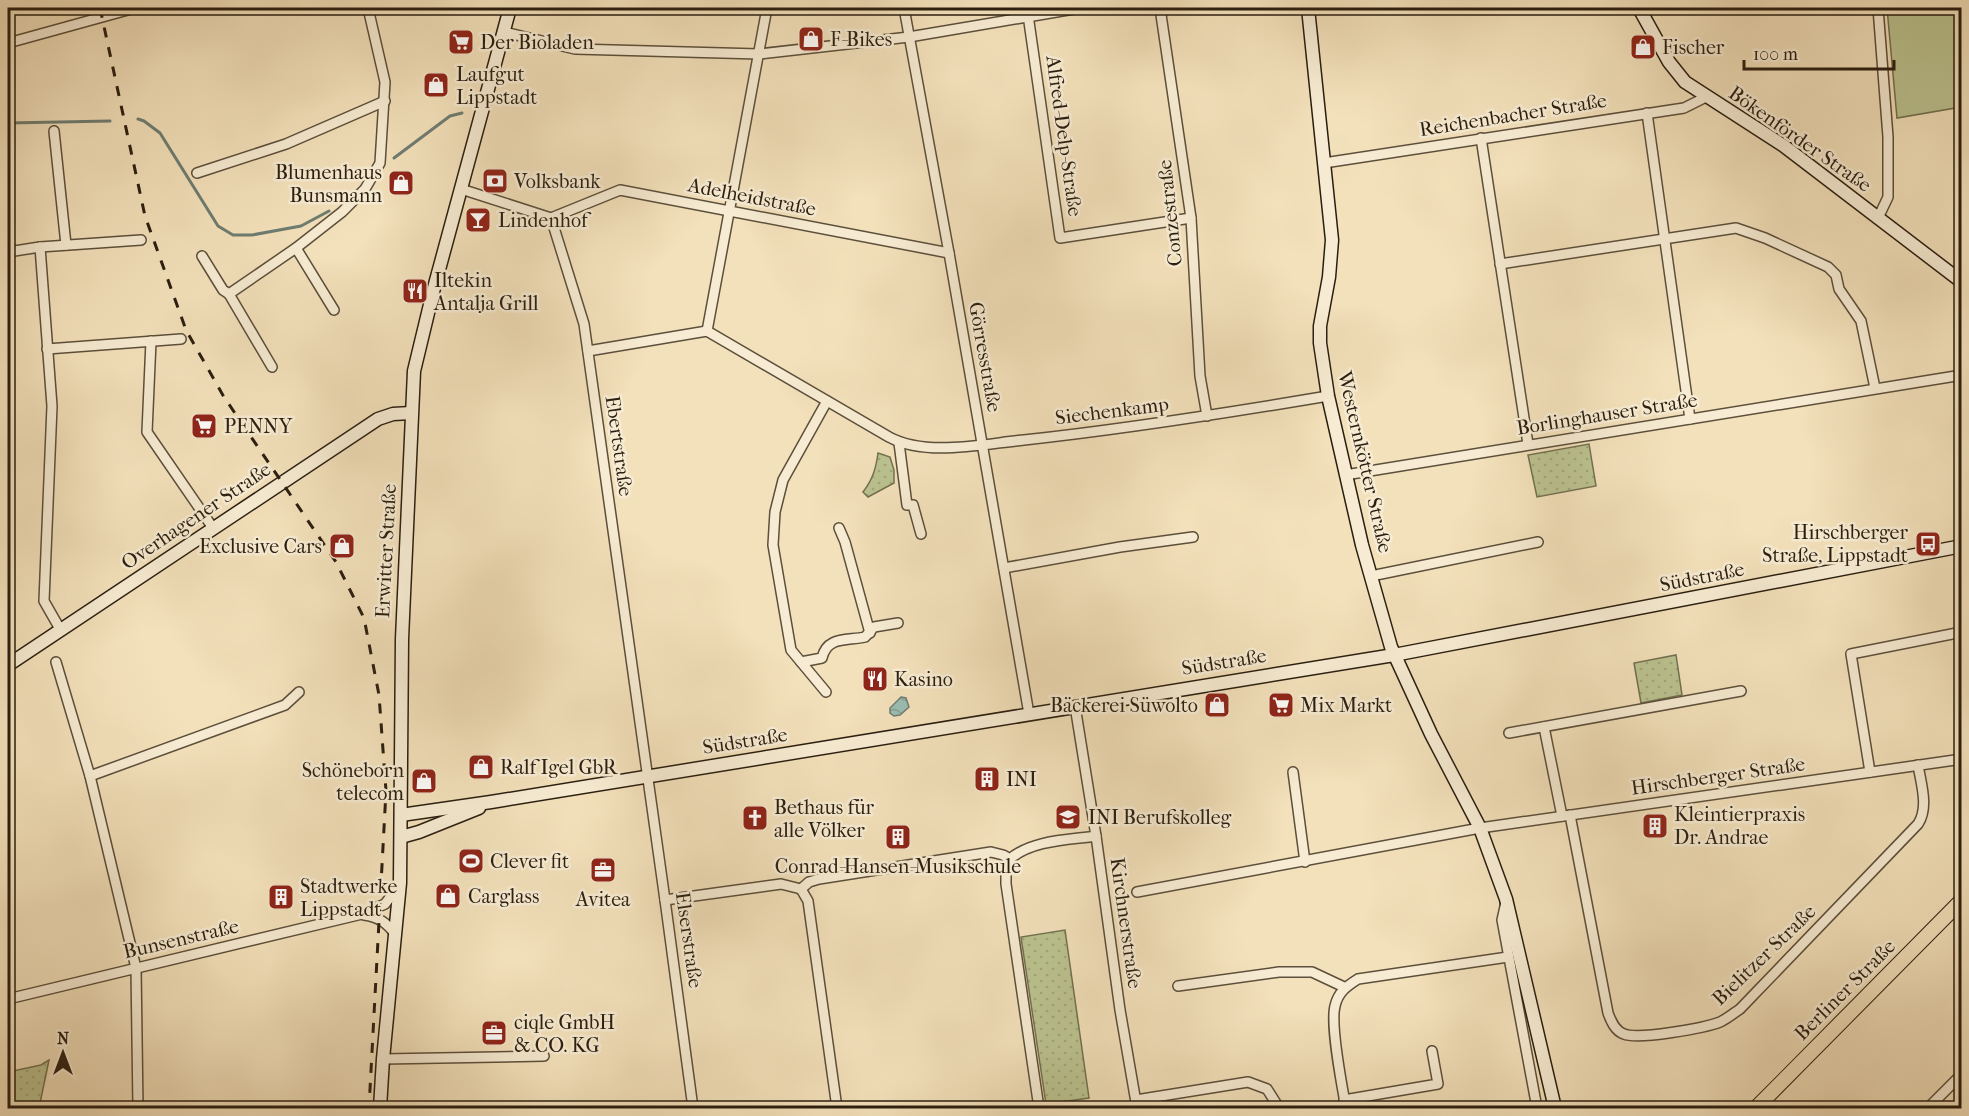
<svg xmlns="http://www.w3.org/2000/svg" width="1969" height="1116" font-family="'IM FELL French Canon',serif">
  <defs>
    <pattern id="park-dots" width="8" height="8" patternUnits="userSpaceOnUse" patternTransform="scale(1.5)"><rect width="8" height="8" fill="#bbc390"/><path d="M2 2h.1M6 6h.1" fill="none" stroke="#a1a77b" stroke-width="1.8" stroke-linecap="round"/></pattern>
    <pattern id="water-waves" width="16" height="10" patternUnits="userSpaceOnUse" patternTransform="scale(1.5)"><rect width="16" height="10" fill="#9bbdb3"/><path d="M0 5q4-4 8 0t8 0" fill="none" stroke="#86a299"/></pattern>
  </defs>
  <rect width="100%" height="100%" fill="#f3e1bb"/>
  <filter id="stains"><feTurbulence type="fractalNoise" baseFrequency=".00333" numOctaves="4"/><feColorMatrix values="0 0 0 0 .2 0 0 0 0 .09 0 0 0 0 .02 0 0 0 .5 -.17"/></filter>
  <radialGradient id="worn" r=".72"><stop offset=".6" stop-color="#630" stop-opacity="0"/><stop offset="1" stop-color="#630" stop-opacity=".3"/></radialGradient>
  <path fill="#bbc390" stroke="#727050" stroke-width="1.5" d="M1887 8H1961V107L1897 118Z"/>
  <g fill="url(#park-dots)" stroke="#727050" stroke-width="1.5">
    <path d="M1589 444 1596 486 1537 497 1528 455Z"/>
    <path d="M878 453 890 457 894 470V483L868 497 863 492C873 479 876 468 878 453Z"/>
    <path d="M1676 655 1682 695 1641 703 1634 663Z"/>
    <path d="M1065 930 1089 1098 1046 1104 1021 937Z"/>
    <path d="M49 1060 39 1108H8V1072L41 1065Z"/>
  </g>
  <path fill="url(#water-waves)" stroke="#6e7d72" stroke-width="1.5" d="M901 697 906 698 909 707 900 715 894 716 890 713V708Z"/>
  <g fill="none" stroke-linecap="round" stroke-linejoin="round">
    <g stroke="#6e7d72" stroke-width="3">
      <path d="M138 119 144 121 160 133 218 226 233 235H252L301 226 329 211"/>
      <path d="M8 123 110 121"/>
      <path d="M394 158 450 116 462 113"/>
    </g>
    <g stroke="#5c4f3b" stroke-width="12">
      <g id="street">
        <path d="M904 8 949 253 1029 714"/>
        <path d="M1027 8 1060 238 1191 218"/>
        <path d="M1160 8 1191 218 1200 376 1207 416"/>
        <path d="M1878 8 1888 137V197L1878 218"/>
        <path d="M504 32 575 49 759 54 909 37 1080 8"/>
        <path d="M8 43 135 8"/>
        <path d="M1647 113 1690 419"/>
        <path d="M54 131 66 245"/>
        <path d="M1481 138 1528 444"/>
        <path d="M1324 163 1684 108 1706 97"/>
        <path d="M197 173 286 144 385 101"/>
        <path d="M461 189 551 218 584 324 665 900 693 1108"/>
        <path d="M551 218 620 190 949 253"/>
        <path d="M40 247 141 240"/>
        <path d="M296 248 334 310"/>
        <path d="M8 252 40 247 52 406 44 601 60 629"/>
        <path d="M202 256 223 290 229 294"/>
        <path d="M1500 264 1736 228 1765 238 1828 267 1836 275 1839 289 1861 321 1875 388"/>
        <path d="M707 331 767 8"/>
        <path d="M151 341 147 432 213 528"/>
        <path d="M47 349 181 339"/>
        <path d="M588 351 707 331 889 437C926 457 983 444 1024 440 1126 429 1227 413 1328 396"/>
        <path d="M272 367 229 294 296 248 342 212 365 189 380 163 385 82 368 8"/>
        <path d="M899 443 907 505H913L921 534"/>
        <path d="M1345 475 1962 375"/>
        <path d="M839 528 845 542 870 633"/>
        <path d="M1004 568 1120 547 1193 537"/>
        <path d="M1371 576 1538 542"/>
        <path d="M56 662 90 776 136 968 138 1108"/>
        <path d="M801 662 822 658C827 636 847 641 865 637L874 627 898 623"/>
        <path d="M826 692 791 650 773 545 775 512 783 480 827 401"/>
        <path d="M1075 706 1096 836 1120 1010 1137 1108"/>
        <path d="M1544 727 1562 816"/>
        <path d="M1509 733 1741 691"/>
        <path d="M1293 772 1305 862"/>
        <path d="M1870 772 1851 654 1962 632"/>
        <path d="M90 776 285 705 299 692"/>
        <path d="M1570 815 1608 1013C1611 1021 1615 1031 1624 1034 1638 1040 1705 1028 1720 1022 1727 1019 1734 1013 1740 1009L1918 824C1929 807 1921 784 1918 765"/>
        <path d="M1010 859 1006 870V884L1039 1108"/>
        <path d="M801 889 809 882 819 879 991 852 1003 855 1010 859C1032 840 1068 840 1096 836"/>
        <path d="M801 889 808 901 837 1108"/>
        <path d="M1137 892 1480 828 1962 759"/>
        <path d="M665 900 781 884 801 889"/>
        <path d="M1506 902 1502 920 1537 1108"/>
        <path d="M364 915C379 917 387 923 396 935"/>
        <path d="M1178 986 1279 972H1312L1344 987"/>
        <path d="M8 999 362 914 385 904 398 887"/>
        <path d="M383 1059 544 1056"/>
        <path d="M1136 1100 1248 1082 1267 1089 1279 1108"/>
        <path d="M1344 1100 1438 1084 1432 1051"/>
        <path d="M1346 1108C1342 1086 1330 1025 1335 1006 1338 992 1347 986 1358 979L1508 957"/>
        <path d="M1928 1108 1962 1074"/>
      </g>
    </g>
    <g stroke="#2a1e10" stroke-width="15">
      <g id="secondary">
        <path d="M1308 8 1332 240 1329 277 1320 326V343L1328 396 1362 545 1391 647 1431 734 1480 828 1506 899 1555 1108"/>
        <path d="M1639 8 1669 62 1685 82 1784 146 1962 282"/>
        <path d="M8 665 378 419 393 414 411 413"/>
        <path d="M401 815 491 802 1394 655 1962 546"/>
        <path d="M401 837 419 832 479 808"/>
        <path d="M380 1108 383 1059 400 883 402 639 414 371 434 288 510 8"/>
      </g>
    </g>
    <g stroke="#2a1e10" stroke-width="16">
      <path id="primary" d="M1756 1108 1962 900"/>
    </g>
    <use href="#street" stroke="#f7ecd3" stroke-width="9"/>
    <use href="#secondary" stroke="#f7ecd3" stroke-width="12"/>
    <use href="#primary" stroke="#f3e1bb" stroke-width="14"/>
    <path stroke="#2a1e10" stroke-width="3" stroke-dasharray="10 10" stroke-linecap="butt" d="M100 8 145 216 186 330 224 397 336 562 364 618 379 695 386 791 369 1108"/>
  </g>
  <defs>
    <g id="shop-square" transform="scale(1.35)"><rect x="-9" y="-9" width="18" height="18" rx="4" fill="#8f2418" stroke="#f7ecd3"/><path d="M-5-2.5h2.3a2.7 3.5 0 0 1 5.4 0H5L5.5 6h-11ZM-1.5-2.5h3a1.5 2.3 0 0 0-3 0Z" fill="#fff"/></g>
    <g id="supermarket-square" transform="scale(1.35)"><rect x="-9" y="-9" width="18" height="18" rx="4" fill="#8f2418" stroke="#f7ecd3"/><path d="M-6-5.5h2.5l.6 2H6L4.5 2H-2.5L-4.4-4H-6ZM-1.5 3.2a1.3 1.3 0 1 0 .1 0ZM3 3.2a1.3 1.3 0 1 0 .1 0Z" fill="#fff"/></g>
    <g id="bank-square" transform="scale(1.35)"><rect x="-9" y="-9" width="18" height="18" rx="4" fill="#8f2418" stroke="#f7ecd3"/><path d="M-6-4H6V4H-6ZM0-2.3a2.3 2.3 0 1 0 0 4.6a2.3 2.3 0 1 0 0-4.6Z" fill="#fff"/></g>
    <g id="bar-square" transform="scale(1.35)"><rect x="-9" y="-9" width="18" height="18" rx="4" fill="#8f2418" stroke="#f7ecd3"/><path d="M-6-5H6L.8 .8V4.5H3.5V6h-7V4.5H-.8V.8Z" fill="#fff"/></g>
    <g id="restaurant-square" transform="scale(1.35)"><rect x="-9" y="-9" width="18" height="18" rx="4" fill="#8f2418" stroke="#f7ecd3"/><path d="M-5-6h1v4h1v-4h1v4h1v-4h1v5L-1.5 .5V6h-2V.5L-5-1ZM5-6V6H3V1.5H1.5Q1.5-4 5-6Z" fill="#fff"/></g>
    <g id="bus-square" transform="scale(1.35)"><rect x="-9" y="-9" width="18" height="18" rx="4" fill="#8f2418" stroke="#f7ecd3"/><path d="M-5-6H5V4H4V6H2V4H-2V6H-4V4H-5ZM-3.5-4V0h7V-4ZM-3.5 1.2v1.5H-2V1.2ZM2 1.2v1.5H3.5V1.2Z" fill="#fff"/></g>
    <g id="building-square" transform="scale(1.35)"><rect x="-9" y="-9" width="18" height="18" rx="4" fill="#8f2418" stroke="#f7ecd3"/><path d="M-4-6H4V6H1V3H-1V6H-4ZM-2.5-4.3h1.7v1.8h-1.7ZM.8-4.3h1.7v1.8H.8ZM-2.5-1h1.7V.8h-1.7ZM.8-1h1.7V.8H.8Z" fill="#fff"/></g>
    <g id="school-square" transform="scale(1.35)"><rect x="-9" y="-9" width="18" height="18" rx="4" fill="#8f2418" stroke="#f7ecd3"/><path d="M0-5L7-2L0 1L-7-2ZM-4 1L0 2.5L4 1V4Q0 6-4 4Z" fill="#fff"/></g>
    <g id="church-square" transform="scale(1.35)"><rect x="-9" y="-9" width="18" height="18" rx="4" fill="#8f2418" stroke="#f7ecd3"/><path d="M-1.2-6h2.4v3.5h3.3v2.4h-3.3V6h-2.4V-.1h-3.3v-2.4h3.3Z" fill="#fff"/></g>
    <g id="stadium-square" transform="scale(1.35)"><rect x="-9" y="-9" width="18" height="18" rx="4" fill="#8f2418" stroke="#f7ecd3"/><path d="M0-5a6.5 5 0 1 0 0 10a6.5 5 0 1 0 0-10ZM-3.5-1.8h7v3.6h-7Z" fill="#fff"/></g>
    <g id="office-square" transform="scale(1.35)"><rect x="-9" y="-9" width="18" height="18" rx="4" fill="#8f2418" stroke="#f7ecd3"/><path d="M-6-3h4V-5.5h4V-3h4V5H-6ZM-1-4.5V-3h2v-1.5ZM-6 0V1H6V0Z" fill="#fff"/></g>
  </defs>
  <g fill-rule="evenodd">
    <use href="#shop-square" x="811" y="39"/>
    <use href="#supermarket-square" x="461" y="42"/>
    <use href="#shop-square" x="1643" y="47"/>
    <use href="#shop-square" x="436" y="85"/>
    <use href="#bank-square" x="495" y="181"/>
    <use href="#shop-square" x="401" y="183"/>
    <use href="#bar-square" x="478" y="220"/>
    <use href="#restaurant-square" x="415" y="291"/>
    <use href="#supermarket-square" x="204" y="426"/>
    <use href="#bus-square" x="1928" y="544"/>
    <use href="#shop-square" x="342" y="546"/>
    <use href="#restaurant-square" x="875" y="679"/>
    <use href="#shop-square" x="1217" y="705"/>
    <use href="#supermarket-square" x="1281" y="705"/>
    <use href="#shop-square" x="481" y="767"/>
    <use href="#building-square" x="987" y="779"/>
    <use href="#shop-square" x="424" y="781"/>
    <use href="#school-square" x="1068" y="817"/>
    <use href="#church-square" x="755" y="818"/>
    <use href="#building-square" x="1655" y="826"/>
    <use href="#building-square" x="898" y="837"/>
    <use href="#stadium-square" x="471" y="861"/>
    <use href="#office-square" x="603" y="870"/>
    <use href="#shop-square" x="448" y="896"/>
    <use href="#building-square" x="281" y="897"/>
    <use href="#office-square" x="494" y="1033"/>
  </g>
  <g text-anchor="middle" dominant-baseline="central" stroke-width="5" stroke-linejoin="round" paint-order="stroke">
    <g font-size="20" fill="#2a1e10" stroke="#f7ecd3" text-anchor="start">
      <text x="830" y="39">F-Bikes</text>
      <text x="480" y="42">Der Bioladen</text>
      <text x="1662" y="47">Fischer</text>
      <text x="456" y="74">Laufgut<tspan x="456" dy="23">Lippstadt</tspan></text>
      <text x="382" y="172" text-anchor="end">Blumenhaus<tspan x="382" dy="23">Bunsmann</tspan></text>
      <text x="514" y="181">Volksbank</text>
      <text x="498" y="220">Lindenhof</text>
      <text x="434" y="280">Iltekin<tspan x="434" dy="23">Antalja Grill</tspan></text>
      <text x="224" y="426">PENNY</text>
      <text x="1908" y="532" text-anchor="end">Hirschberger<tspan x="1908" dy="23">Straße, Lippstadt</tspan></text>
      <text x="322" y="546" text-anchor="end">Exclusive Cars</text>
      <text x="894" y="679">Kasino</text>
      <text x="1198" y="705" text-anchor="end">Bäckerei Süwolto</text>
      <text x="1300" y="705">Mix Markt</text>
      <text x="500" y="767">Ralf Igel GbR</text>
      <text x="404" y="770" text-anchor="end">Schöneborn<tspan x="404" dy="23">telecom</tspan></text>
      <text x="1006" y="779">INI</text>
      <text x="774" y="807">Bethaus für<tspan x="774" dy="23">alle Völker</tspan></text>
      <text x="1674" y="814">Kleintierpraxis<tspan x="1674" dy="23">Dr. Andrae</tspan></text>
      <text x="1088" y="817">INI Berufskolleg</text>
      <text x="490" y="861">Clever fit</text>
      <text x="898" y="866" text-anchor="middle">Conrad-Hansen-Musikschule</text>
      <text x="300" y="886">Stadtwerke<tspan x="300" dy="23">Lippstadt</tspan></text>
      <text x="468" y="896">Carglass</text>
      <text x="603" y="899" text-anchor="middle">Avitea</text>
      <text x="514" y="1022">ciqle GmbH<tspan x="514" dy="23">&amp; CO. KG</tspan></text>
    </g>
    <g font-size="20" fill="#2a1e10" stroke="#f7ecd3">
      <text transform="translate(1513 115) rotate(-9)">Reichenbacher Straße</text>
      <text transform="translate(1064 136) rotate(82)">Alfred-Delp-Straße</text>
      <text transform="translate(1800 139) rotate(35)">Bökenförder Straße</text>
      <text transform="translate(752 197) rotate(11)">Adelheidstraße</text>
      <text transform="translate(1170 213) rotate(-96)">Conzestraße</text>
      <text transform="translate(985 357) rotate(80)">Görresstraße</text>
      <text transform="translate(1112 411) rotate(-7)">Siechenkamp</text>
      <text transform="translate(1607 414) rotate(-9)">Borlinghauser Straße</text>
      <text transform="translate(619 446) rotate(82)">Ebertstraße</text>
      <text transform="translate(1365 462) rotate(77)">Westernkötter Straße</text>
      <text transform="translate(196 516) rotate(-34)">Overhagener Straße</text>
      <text transform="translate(386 551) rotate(-87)">Erwitter Straße</text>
      <text transform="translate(1702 577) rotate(-11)">Südstraße</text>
      <text transform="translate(1224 662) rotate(-9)">Südstraße</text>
      <text transform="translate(745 741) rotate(-9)">Südstraße</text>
      <text transform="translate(1718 776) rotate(-8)">Hirschberger Straße</text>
      <text transform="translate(1126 923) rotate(82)">Kirchnerstraße</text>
      <text transform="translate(181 939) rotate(-13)">Bunsenstraße</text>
      <text transform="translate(689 940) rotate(82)">Elserstraße</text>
      <text transform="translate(1764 955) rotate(-44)">Bielitzer Straße</text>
      <text transform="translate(1845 990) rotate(-45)">Berliner Straße</text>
    </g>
  </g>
  <rect width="1969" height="1116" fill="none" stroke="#f3e1bb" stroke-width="30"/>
  <rect x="9" y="9" width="1951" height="1098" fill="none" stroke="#2a1e10" stroke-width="3"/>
  <rect x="15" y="15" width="1939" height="1086" fill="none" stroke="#2a1e10" stroke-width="1.5"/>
  <g transform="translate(63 1053)" stroke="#f7ecd3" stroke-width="4.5" paint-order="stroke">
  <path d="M0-4.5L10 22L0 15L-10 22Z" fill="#2a1e10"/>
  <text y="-9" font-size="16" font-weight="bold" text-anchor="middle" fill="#2a1e10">N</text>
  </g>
  <path d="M1744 60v9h150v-9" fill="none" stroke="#2a1e10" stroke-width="3"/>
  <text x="1753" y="60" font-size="18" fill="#2a1e10" stroke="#f7ecd3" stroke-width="4.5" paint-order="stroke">100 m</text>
  <rect width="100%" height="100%" filter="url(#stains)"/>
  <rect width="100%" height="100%" fill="url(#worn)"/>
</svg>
